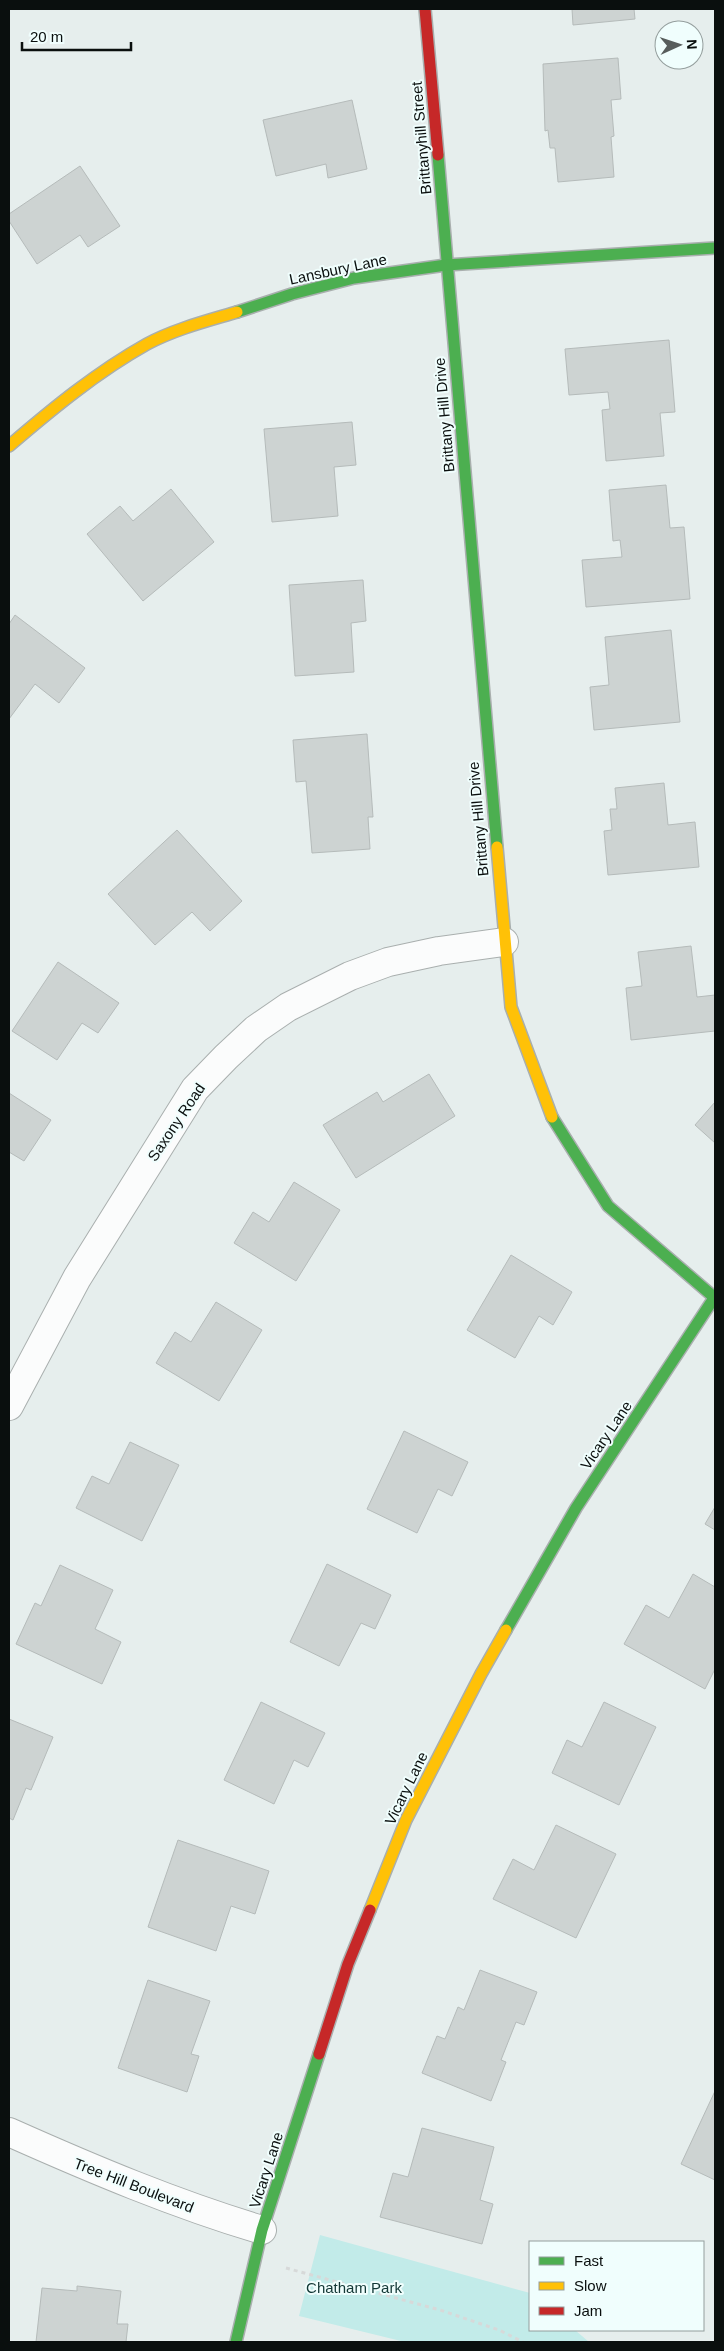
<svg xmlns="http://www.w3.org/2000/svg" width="724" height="2351" font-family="Arial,sans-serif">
  <rect width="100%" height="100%" fill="#e6eeed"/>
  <path fill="#c2ebe9" d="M320 2235 530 2293V2330H575L589 2342H405L299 2316Z"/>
  <g fill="#cdd3d2" stroke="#b5bbba">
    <path d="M572 9H634L635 19 573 25Z"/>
    <path d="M618 58 621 99 611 100 614 136 611 137 614 177 558 182 555 148H550L548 130 545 131 543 64Z"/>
    <path d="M352 100 367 169 328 178 326 164 276 176 263 120Z"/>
    <path d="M80 166 120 226 88 247 80 235 37 264 9 221V214Z"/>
    <path d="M669 340 675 412 660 413 664 456 606 461 602 410 610 409 608 392 569 395 565 349Z"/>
    <path d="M352 422 356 465 334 467 338 516 272 522 264 429Z"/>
    <path d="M666 485 670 528 684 527 690 599 586 607 582 560 622 557 620 540 613 541 609 490Z"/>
    <path d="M171 489 214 542 143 601 87 534 120 506 133 521Z"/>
    <path d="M363 580 366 621 351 623 354 672 295 676 289 585Z"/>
    <path d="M15 615 85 668 59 703 35 684 9 719V624Z"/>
    <path d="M671 630 680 722 594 730 590 687 609 685 605 637Z"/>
    <path d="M367 734 373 817H368L370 849 312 853 306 781 296 782 293 740Z"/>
    <path d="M664 783 668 825 695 822 699 867 608 875 604 831 612 830 610 809H617L615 788Z"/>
    <path d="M177 830 242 901 210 931 192 912 155 945 108 894Z"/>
    <path d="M691 946 697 997 715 995V1031L631 1040 626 988 642 986 638 952Z"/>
    <path d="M58 962 119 1003 98 1033 82 1023 57 1060 12 1031Z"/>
    <path d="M429 1074 455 1116 356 1178 323 1125 377 1092 383 1102Z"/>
    <path d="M9 1093 51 1120 24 1161 9 1152Z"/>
    <path d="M715 1102V1143L695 1125Z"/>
    <path d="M294 1182 340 1210 296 1281 234 1243 253 1212 269 1222Z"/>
    <path d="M511 1255 572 1292 553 1325 539 1316 515 1358 467 1330Z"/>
    <path d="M216 1302 262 1330 219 1401 156 1363 175 1332 191 1342Z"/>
    <path d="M404 1431 468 1462 452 1496 438 1489 417 1533 367 1509Z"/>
    <path d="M130 1442 179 1465 142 1541 76 1508 92 1476 109 1484Z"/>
    <path d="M715 1507V1530L705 1524Z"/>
    <path d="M327 1564 391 1595 375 1629 361 1623 339 1666 290 1642Z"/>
    <path d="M60 1565 113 1590 95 1629 121 1642 102 1684 16 1644 35 1603 41 1606Z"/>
    <path d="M693 1574 715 1587V1669L705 1689 624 1644 646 1605 669 1618Z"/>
    <path d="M261 1702 325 1733 308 1767 294 1760 274 1804 224 1780Z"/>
    <path d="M604 1702 656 1727 619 1805 552 1773 567 1740 582 1747Z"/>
    <path d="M9 1719 53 1737 31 1790 26 1788 13 1820 9 1818Z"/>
    <path d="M556 1825 616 1854 576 1938 493 1899 513 1859 534 1870Z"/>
    <path d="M178 1840 269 1871 255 1914 231 1906 216 1951 148 1927Z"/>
    <path d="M480 1970 537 1992 524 2025 516 2022 501 2060 506 2062 491 2101 422 2073 437 2036 445 2039 458 2007 464 2010Z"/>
    <path d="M148 1980 210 2001 191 2054 199 2056 187 2092 118 2068Z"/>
    <path d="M715 2091V2180L681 2164Z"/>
    <path d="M422 2128 494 2147 480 2200 493 2204 482 2244 380 2217 393 2173 408 2177Z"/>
    <path d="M77 2286 121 2291 117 2324H128L126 2342H36L42 2288 77 2291Z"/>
  </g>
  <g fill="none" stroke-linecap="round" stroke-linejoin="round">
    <g stroke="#a9afae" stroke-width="30">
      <g id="street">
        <path d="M9 1406 77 1278 195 1089 226 1057 256 1029 288 1007 350 976 388 962 439 951 504 942"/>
        <path d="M9 2132C92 2169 175 2204 262 2230"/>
      </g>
    </g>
    <g stroke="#a9afae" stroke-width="14">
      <g id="fast">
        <path d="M438 155 497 847"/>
        <path d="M237 312 292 294 354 278 446 265 715 248"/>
        <path d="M552 1117 608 1206 715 1298"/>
        <path d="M506 1630 576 1508 714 1298"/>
        <path d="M236 2342 262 2230 319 2054"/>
      </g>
    </g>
    <g stroke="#a9afae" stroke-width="14">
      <g id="slow">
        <path d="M9 446C52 409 97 372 147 344 175 329 207 321 237 312"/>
        <path d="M497 847 511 1007 552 1117"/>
        <path d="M370 1910 406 1820 481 1674 506 1630"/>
      </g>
    </g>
    <g stroke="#a9afae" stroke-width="14">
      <g id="jam">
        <path d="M425 9 438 155"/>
        <path d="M319 2054 348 1964 370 1910"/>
      </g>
    </g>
    <path stroke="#d7d9d9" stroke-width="3" stroke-dasharray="4 4" stroke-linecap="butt" d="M286 2268 440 2310 499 2330 523 2342"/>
    <use href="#street" stroke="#fbfcfc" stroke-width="28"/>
    <use href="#fast" stroke="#4caf50" stroke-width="11"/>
    <use href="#slow" stroke="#ffc107" stroke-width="11"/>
    <use href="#jam" stroke="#c62828" stroke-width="11"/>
  </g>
  <g text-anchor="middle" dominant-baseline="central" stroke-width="4" stroke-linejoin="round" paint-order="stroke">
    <g font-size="15" fill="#0a0f0e" stroke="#f0fefd">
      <text transform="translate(421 138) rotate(-95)">Brittanyhill Street</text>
      <text transform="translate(338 269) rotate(-12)">Lansbury Lane</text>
      <text transform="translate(444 415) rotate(-95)">Brittany Hill Drive</text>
      <text transform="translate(478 819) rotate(-95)">Brittany Hill Drive</text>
      <text transform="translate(176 1122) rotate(-56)">Saxony Road</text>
      <text transform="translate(606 1435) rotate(-56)">Vicary Lane</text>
      <text transform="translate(406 1788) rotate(-64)">Vicary Lane</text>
      <text transform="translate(266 2170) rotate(-72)">Vicary Lane</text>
      <text transform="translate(134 2185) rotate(21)">Tree Hill Boulevard</text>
    </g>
    <g font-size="15" fill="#133836" stroke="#f0fefd">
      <text x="354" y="2287">Chatham Park</text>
    </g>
  </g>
  <rect width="724" height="2351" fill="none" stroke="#0a0f0e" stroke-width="20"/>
  <rect x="529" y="2241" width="175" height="90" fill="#f0fefd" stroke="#949e9d"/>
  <rect x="539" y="2257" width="25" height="8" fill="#4caf50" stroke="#949e9d"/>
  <text x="574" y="2266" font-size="15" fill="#0a0f0e">Fast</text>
  <rect x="539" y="2282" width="25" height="8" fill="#ffc107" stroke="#949e9d"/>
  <text x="574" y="2291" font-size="15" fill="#0a0f0e">Slow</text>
  <rect x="539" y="2307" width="25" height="8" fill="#c62828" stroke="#949e9d"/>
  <text x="574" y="2316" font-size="15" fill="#0a0f0e">Jam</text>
  <g transform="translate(679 45) rotate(87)"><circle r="24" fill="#f0fefd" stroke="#949e9d"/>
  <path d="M0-4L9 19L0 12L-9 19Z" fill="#575d5c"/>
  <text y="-8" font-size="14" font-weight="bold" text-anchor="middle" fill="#0a0f0e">N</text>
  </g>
  <path d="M22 42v8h109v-8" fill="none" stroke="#0a0f0e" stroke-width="2.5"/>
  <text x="30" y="42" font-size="15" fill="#0a0f0e" stroke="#f0fefd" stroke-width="4" paint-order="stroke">20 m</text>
</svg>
